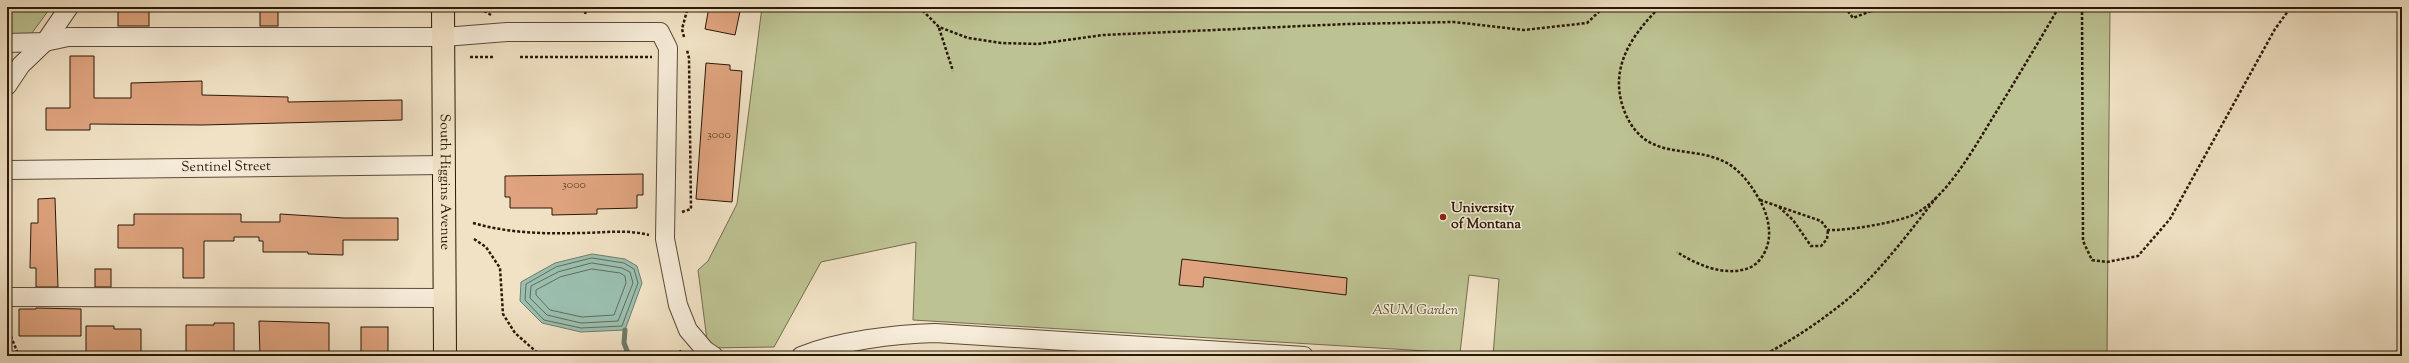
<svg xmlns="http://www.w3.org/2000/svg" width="2409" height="363" font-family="'Sorts Mill Goudy',serif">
  <rect width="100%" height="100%" fill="#f1e2c5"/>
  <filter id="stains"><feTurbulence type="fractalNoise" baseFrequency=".005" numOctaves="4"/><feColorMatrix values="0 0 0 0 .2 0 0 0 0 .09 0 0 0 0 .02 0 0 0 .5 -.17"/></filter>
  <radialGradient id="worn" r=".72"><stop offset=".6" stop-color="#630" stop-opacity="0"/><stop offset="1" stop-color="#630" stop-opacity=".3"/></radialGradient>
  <g fill="#bdc292" stroke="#746d4d">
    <path d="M7 7H51L29 37H7Z"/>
    <path d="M762 7H2110L2107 356H1493L1499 279 1469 275 1460 353 913 320 916 242 821 262 774 347 708 348 698 270 708 261 737 204Z"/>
  </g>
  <path fill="#9bbfaf" stroke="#6e7c6c" d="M592 254 625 259 637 266 642 283 625 330 581 332 542 323 520 301 521 282 555 263Z"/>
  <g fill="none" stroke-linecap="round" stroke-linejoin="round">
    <g stroke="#626c5c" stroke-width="1">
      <path d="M592 258 624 263 634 269 638 283 622 326 581 328 544 320 525 300 526 284 556 267Z"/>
      <path d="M592 263 622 268 630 272 633 283 618 321 581 323 547 315 530 298 531 286 558 272Z"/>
      <path d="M592 269 620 273 625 276 626 283 614 315 582 317 550 310 536 295V290L560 277Z"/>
    </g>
    <path stroke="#6e7c6c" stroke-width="5" d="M625 330 624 343 629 356"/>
  </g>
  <g fill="#dfa47f" stroke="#2a1808">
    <rect x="118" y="7" width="31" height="19"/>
    <path d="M709 7H741L735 35 705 29Z"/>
    <rect x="260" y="10" width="18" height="16"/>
    <path d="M70 56H94V98H131V83L202 81V95L288 97V102L402 100V120L202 125 90 124V130H46V108H70Z"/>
    <path d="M706 63 730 65V70L742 71 732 202 696 199Z"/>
    <path d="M643 174V195H637V208L597 209V214L552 215V208H510V197H505V176Z"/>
    <path d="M55 198 58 287H36V268H30L31 223H38V199Z"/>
    <path d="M134 214H241V222H280V214L344 218H398V240H343V255L308 254V252H263V241H259V237H234V241H204V278H183V248H118V225H134Z"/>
    <path d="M1182 259 1347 278 1346 295 1204 277 1203 287 1179 285Z"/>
    <rect x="95" y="269" width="16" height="18"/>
    <path d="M36 308 81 309V336H19V309H36Z"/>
    <path d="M259 321 329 323V356H260Z"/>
    <path d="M214 323H234V356H186V325H214Z"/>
    <path d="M86 326H114V329H141V356H86Z"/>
    <rect x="361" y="327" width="27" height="29"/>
  </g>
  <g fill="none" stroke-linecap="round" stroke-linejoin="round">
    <g stroke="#5c4a37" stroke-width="20">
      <g id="minor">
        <path d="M7 43 45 42 68 37H444L507 32H660L668 48 665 239 678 305 688 330 705 350 714 356"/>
        <path d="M7 86 21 65 45 42 69 7"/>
        <path id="s1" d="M7 170 444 165"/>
        <path d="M7 297 445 298"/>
        <path d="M801 356C839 341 894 334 935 333L1304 356"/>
      </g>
    </g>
    <g stroke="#2a1808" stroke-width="24">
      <g id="major">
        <path id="s2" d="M443 7 445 356"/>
      </g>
    </g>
    <g stroke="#2a1808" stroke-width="2.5" stroke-dasharray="3 2" stroke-linecap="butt">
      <path d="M470 7 479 8 491 15"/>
      <path d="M919 7 939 27 968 38 1001 43 1038 44 1103 35 1347 24 1454 22 1524 30 1587 23 1604 7"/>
      <path d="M1845 7 1853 18 1871 11 1876 7"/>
      <path d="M2082 7 2083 241 2092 260 2107 262 2138 256 2170 219 2275 29 2291 7"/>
      <path d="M1872 11 1889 7"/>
      <path d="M1655 12C1627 41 1608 74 1626 115 1648 163 1690 143 1727 163 1739 170 1749 182 1756 194 1764 206 1770 221 1769 237 1768 249 1761 263 1749 268 1725 277 1697 265 1677 252"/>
      <path d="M585 14 587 7"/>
      <path d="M939 28 953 71"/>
      <path d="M684 37 682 29 688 7"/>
      <path d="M470 57H493"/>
      <path d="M520 57H652"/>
      <path d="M1760 200 1821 221 1828 230C1846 231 1902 222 1917 213 1950 193 1975 146 1995 114 2017 78 2038 43 2059 7"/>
      <path d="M1779 207 1793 220 1811 246H1821L1827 239 1828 230"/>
      <path d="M682 212 691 209 689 58 687 50"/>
      <path d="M473 223C508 233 543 234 579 233 603 233 626 229 649 235"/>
      <path d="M474 239 486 247 500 268 503 314 515 333 541 356"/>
      <path d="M7 327 19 356"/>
      <path d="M675 356 682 350"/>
      <path d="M1762 356C1795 339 1827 317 1855 293 1885 265 1911 230 1936 198"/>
    </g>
    <use href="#minor" stroke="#f6ecd9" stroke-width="18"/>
    <use href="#major" stroke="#f1e2c5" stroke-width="22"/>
  </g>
  <circle fill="#8f2418" stroke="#f6ecd9" stroke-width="1.5" cx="1443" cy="217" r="4"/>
  <g text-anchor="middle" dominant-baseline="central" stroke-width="3" stroke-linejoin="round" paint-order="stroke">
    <g font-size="12" fill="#573b26">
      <text x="719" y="135">3000</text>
      <text x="574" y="185">3000</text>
    </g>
    <g font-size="14" fill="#2a1808" stroke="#f6ecd9">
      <text stroke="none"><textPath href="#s1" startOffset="219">Sentinel Street</textPath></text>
      <text stroke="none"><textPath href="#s2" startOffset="175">South Higgins Avenue</textPath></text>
    </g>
    <g font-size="14" font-weight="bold" fill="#2a1808" stroke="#f6ecd9" text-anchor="start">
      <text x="1451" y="209">University<tspan x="1451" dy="16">of Montana</tspan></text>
    </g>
    <g font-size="14" font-style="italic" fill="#564b31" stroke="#f6ecd9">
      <text x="1415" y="311">ASUM Garden</text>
    </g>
  </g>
  <rect width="2409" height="363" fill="none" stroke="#f1e2c5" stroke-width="24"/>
  <rect x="8" y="8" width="2393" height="347" fill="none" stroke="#2a1808" stroke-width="2"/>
  <rect x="12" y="12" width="2385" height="339" fill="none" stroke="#2a1808"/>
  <rect width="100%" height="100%" filter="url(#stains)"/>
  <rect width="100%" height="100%" fill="url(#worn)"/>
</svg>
